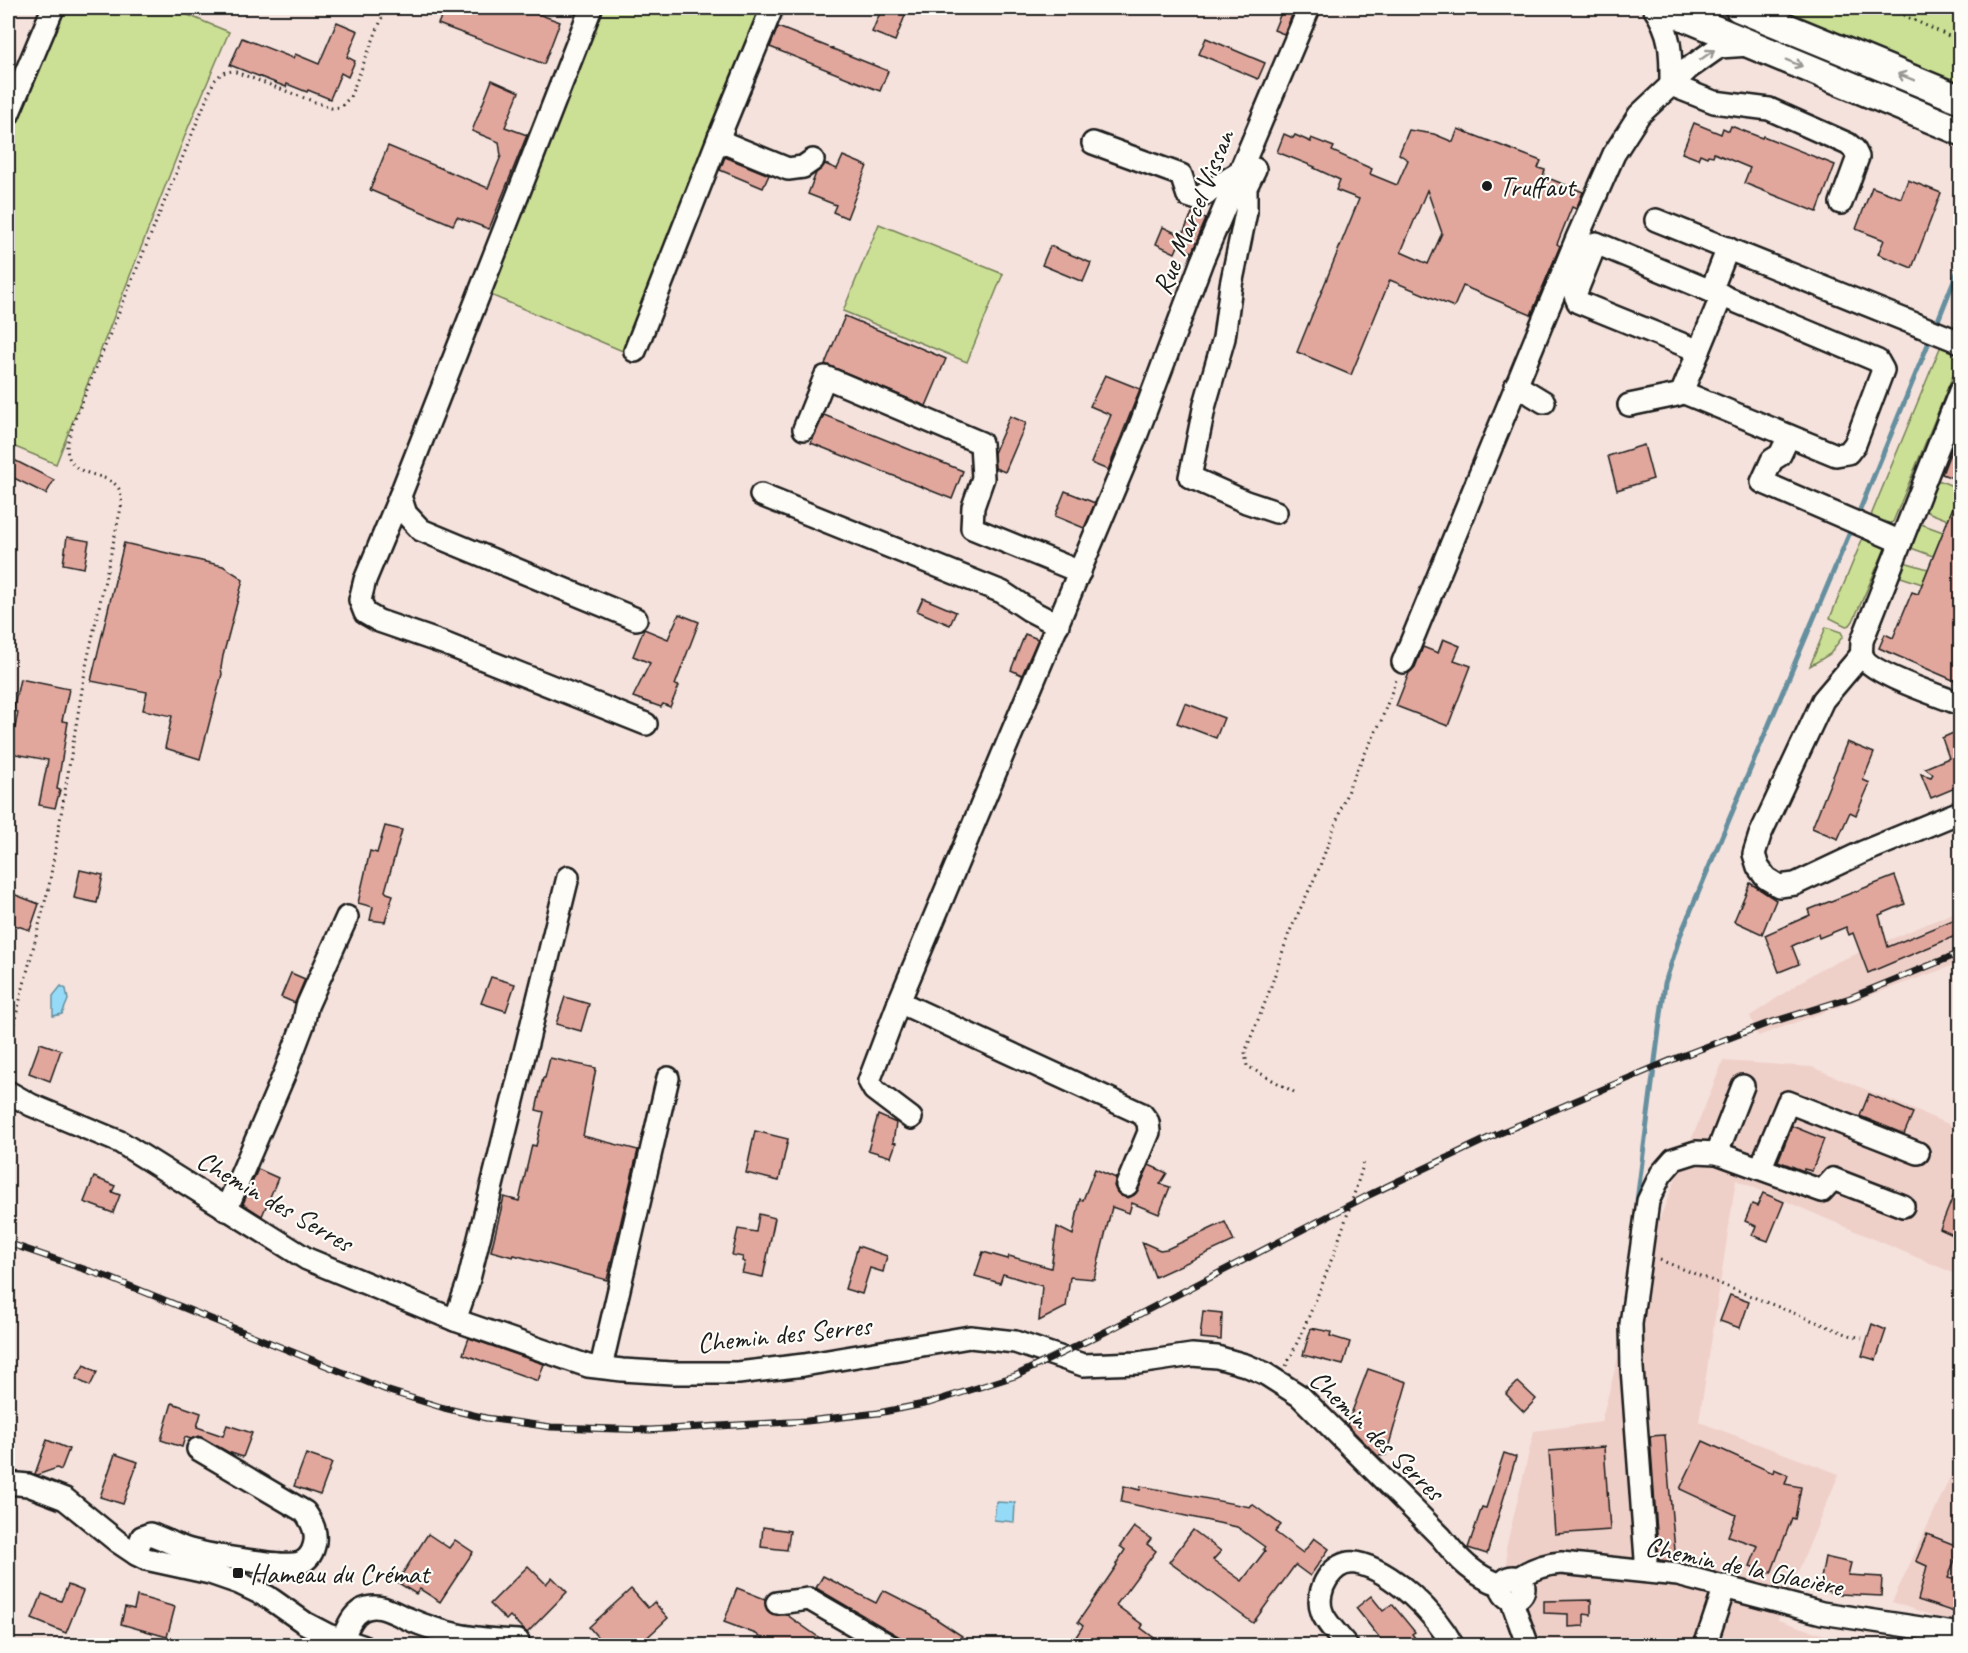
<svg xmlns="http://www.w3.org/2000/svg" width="1968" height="1653" font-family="Caveat,sans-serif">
  <rect width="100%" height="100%" fill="#f5e2dc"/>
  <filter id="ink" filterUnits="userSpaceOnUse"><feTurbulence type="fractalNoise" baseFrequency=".0167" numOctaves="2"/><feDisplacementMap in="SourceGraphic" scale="12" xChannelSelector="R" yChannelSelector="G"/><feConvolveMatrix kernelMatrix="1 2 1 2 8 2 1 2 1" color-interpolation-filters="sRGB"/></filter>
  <g filter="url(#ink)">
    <g fill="#efd0c9">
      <path d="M1960 910V963L1758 1036 1750 1016 1820 969Z"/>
      <path d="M1723 1061 1812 1067 1960 1129V1276L1736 1180 1699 1422 1839 1474 1778 1620 1856 1645H1511L1506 1548 1534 1431 1601 1422 1645 1255Z"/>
      <path d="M1960 1456V1625L1892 1602Z"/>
    </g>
    <g fill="#cbe095" stroke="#747e58" stroke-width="1.5">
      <path d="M61 8H171L229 32 188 128 56 464 8 444V133Z"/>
      <path d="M598 8H765L625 352 486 293Z"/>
      <path d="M1777 8H1960V83Z"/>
      <path d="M879 224 1003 274 967 362 843 311Z"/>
      <path d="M1942 343 1960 347V358L1893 522 1887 524 1871 517 1872 513Z"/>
      <path d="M1938 480 1960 489 1948 520 1925 511Z"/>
      <path d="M1921 524 1943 532 1933 556 1911 548Z"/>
      <path d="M1866 530 1888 542 1853 621 1850 625 1846 626 1830 618Z"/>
      <path d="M1904 562 1928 569 1922 584 1898 576Z"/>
      <path d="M1826 627 1841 632 1843 636 1830 654 1810 666Z"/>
    </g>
    <g fill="#95dbf7" stroke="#658f9f" stroke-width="1.5">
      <path d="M61 986 66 989 68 1000 62 1014 53 1016V996Z"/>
      <path d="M996 1502 1015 1503 1014 1522 994 1520Z"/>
    </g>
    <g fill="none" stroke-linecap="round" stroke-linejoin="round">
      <g stroke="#658f9f" stroke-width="5">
        <path d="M1935 328 1960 265"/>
        <path d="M1857 517 1931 337"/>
        <path d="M1637 1201 1665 983 1680 936 1853 525"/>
      </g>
    </g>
    <g fill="#e1a79d" stroke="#1c1c1c" stroke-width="1.5" fill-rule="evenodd">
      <path d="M445 8H522L560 22 544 64 438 24Z"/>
      <path d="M882 8H908L895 41 872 32Z"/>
      <path d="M1283 8H1295L1284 34 1274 30Z"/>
      <path d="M337 22 358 31 347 57 355 61 348 77 341 73 330 99 308 90 307 92 287 84 286 87 230 65 242 38 293 58 295 54 319 64Z"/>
      <path d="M778 27 888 71 880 91 770 47Z"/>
      <path d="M1206 38 1265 63 1258 79 1199 54Z"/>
      <path d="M492 80 519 92 505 127 527 135 489 229 457 217 453 225 370 190 388 146 488 188 501 156 499 142 472 131Z"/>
      <path d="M1694 123 1721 134 1723 128 1729 131 1731 126 1762 138 1763 136 1835 165 1817 212 1744 183 1750 168 1714 153 1713 156 1708 155 1707 157 1700 154 1698 159 1682 153Z"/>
      <path d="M1458 129 1541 161 1538 168 1545 170 1543 176 1583 192 1576 209 1572 207 1557 244 1560 246 1531 315 1463 286 1454 307 1390 280 1351 375 1297 352 1359 199 1336 190 1340 180 1314 168 1315 167 1277 152 1284 134 1293 138 1295 135 1311 142V138L1334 147 1332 151 1372 169 1370 174 1397 185 1408 160 1399 154 1409 130 1434 134 1453 142ZM1427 190 1442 233 1428 264 1401 252Z"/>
      <path d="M843 156 867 166 847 218 833 212 836 205 808 194 816 173 825 164 837 169Z"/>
      <path d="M725 157 769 175 763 188 720 170Z"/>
      <path d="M1908 180 1941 193 1912 268 1878 254 1884 240 1856 229 1872 187 1901 198Z"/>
      <path d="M1192 213 1206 219 1192 252 1178 246 1175 253 1156 244 1163 227 1182 236Z"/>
      <path d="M1050 246 1091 263 1083 282 1042 265Z"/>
      <path d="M845 316 946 359 926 406 825 364Z"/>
      <path d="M1105 375 1140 389 1108 470 1091 463 1111 415 1090 406Z"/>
      <path d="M824 415 963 471 952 499 811 443Z"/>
      <path d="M1010 416 1026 423 1005 472 995 468 994 453Z"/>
      <path d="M1959 430H1960V481L1942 474Z"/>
      <path d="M1644 445 1653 479 1617 490 1608 456Z"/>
      <path d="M8 457 54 480 46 494 8 475Z"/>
      <path d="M1960 490V683L1879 648 1885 634 1893 638 1912 592 1918 594Z"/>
      <path d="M1065 491 1095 503 1084 528 1055 516Z"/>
      <path d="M67 537 89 541 84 568 63 564Z"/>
      <path d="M124 543 223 566 237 575 243 580 223 656 221 668 222 674 200 759 165 748 172 716 143 710 147 692 91 681Z"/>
      <path d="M923 598 956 612 950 625 917 611Z"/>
      <path d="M679 614 699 622 675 685 679 686 670 707 663 704 661 707 633 697 650 663 633 656 644 629 668 639Z"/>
      <path d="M1025 634 1038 639 1022 675 1011 670Z"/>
      <path d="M1443 639 1460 646 1454 660 1471 666 1448 726 1396 706 1409 673 1415 667 1423 647 1438 653Z"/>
      <path d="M20 679 69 689 62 721 68 722 57 789 60 790 55 808 39 805 48 760 10 753 18 712 13 711Z"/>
      <path d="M1185 703 1224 718 1216 738 1177 723Z"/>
      <path d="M1960 730V786L1931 798 1921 774 1931 777 1933 774 1925 768 1949 758 1942 738Z"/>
      <path d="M1847 742 1874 753 1863 780 1870 783 1856 815 1850 812 1838 839 1812 828Z"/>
      <path d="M385 826 402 830 385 891 387 893 393 895 385 922 370 920 373 907 358 903 370 851 377 853Z"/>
      <path d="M80 870 103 875 97 903 74 898Z"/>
      <path d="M1895 876 1905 904 1879 915 1888 947 1960 917V934L1868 973 1853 933 1849 935 1846 927 1819 938 1818 934 1792 946 1799 964 1779 972 1765 935 1810 915 1808 910Z"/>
      <path d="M1750 883 1776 900 1762 934 1734 921Z"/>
      <path d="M8 892 39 904 30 930 8 923Z"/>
      <path d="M291 973 305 979 295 1003 281 997Z"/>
      <path d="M491 977 515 984 506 1011 481 1003Z"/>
      <path d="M565 997 589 1004 581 1031 556 1024Z"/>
      <path d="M40 1043 61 1050 50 1081 29 1073Z"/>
      <path d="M550 1058 596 1068 583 1136 638 1150 607 1280 514 1255 513 1257 491 1251 504 1197 519 1201 532 1145 536 1146 544 1112 536 1110 543 1078H545Z"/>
      <path d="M1869 1094 1913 1113 1904 1134 1860 1116Z"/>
      <path d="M878 1115 896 1123 893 1142 896 1143 891 1157 868 1150Z"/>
      <path d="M1792 1126 1824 1139 1812 1171 1804 1169V1171L1778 1161Z"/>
      <path d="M755 1131 788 1139 779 1181 746 1173Z"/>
      <path d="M1149 1165 1167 1173 1160 1184 1170 1187 1159 1214 1132 1203 1129 1213 1112 1207 1094 1279 1070 1277 1066 1307 1039 1321 1042 1286 1003 1274 1000 1283 975 1276 983 1252 1008 1259 1009 1256 1051 1268 1057 1227 1073 1235 1080 1199 1083 1200 1095 1169 1116 1178 1114 1186 1117 1192 1122 1196 1128 1198 1134 1195 1138 1190Z"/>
      <path d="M258 1169 278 1178 262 1216 243 1204Z"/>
      <path d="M94 1177 115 1186 112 1192 120 1195 113 1213 84 1202Z"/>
      <path d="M1960 1179V1238L1940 1229Z"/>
      <path d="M1763 1193 1784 1202 1768 1241 1752 1235 1756 1226 1745 1221 1752 1204 1757 1206Z"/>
      <path d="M759 1214 775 1218 763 1277 742 1273 745 1262 742 1261 743 1257 732 1255 738 1229 756 1232Z"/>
      <path d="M1225 1222 1234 1241 1155 1277 1142 1242 1160 1250 1167 1249Z"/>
      <path d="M858 1246 887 1256 883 1272 870 1268 862 1294 845 1289Z"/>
      <path d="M1730 1295 1749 1302 1740 1328 1720 1321Z"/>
      <path d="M1203 1311 1222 1313 1221 1340 1200 1338Z"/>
      <path d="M1872 1324 1886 1330 1876 1360 1862 1356Z"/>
      <path d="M1311 1328 1331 1332 1330 1336 1350 1342 1343 1365 1303 1355Z"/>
      <path d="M469 1338 544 1364 538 1381 463 1354Z"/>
      <path d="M84 1365 97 1372 90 1386 76 1379Z"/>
      <path d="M1368 1369 1407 1382 1386 1455 1378 1456 1347 1425Z"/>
      <path d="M1518 1382 1536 1399 1524 1412 1506 1394Z"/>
      <path d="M172 1403 201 1413 197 1427 223 1436 227 1425 252 1433 243 1457 228 1452 199 1436 191 1439 185 1437 182 1447 161 1440Z"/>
      <path d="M1665 1435 1668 1472 1676 1562 1659 1560 1650 1436Z"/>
      <path d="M47 1440 69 1449 61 1470 57 1468 37 1475 35 1474Z"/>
      <path d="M1703 1441 1773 1473 1774 1469 1788 1475 1785 1484 1801 1487 1795 1519 1792 1518 1771 1573 1750 1566 1758 1546 1728 1536 1736 1515 1680 1489Z"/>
      <path d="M1604 1447 1610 1530 1555 1534 1549 1451Z"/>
      <path d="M1504 1453 1516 1457 1487 1554 1468 1548 1482 1507 1486 1508Z"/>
      <path d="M115 1454 138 1462 123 1504 100 1497Z"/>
      <path d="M306 1454 332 1463 320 1495 294 1486Z"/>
      <path d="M1124 1486 1140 1490 1141 1486 1250 1507 1252 1504 1281 1525 1275 1532 1303 1553 1314 1538 1329 1549 1310 1576 1295 1565 1253 1623 1169 1562 1193 1530 1221 1551 1213 1560 1242 1581 1265 1551 1263 1549 1265 1547 1237 1527 1121 1502Z"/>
      <path d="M763 1527 790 1531 787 1550 761 1547Z"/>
      <path d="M1134 1527 1151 1539 1147 1544 1156 1551 1116 1605 1143 1625 1141 1628 1165 1646H1070L1083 1626 1078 1622 1117 1565 1116 1564 1125 1550 1120 1546Z"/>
      <path d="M428 1534 449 1548 455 1540 473 1552 440 1602 420 1589 416 1594 397 1582Z"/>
      <path d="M1927 1534 1960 1547 1948 1578 1960 1581V1614L1918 1600 1927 1566 1916 1561Z"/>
      <path d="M1825 1557 1851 1563 1848 1575 1882 1577 1881 1596 1839 1594 1819 1589Z"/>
      <path d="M528 1566 546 1584 552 1577 567 1592 527 1633 510 1616 506 1620 490 1604Z"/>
      <path d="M823 1576 876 1603 883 1590 924 1611 962 1636 955 1646H915L816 1588Z"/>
      <path d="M68 1585 83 1591 66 1633 32 1619 42 1594 61 1601Z"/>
      <path d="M737 1588 765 1599 767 1610 772 1614 787 1615 831 1646H772L756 1634 724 1622Z"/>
      <path d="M631 1589 648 1608 654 1602 668 1618 638 1646H605L589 1627Z"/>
      <path d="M137 1596 175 1607 167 1637 121 1624 125 1607 134 1609Z"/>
      <path d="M1371 1596 1383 1611 1392 1604 1415 1632 1412 1634 1421 1646H1386L1356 1608Z"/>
      <path d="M1591 1600V1615L1584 1614V1626L1568 1627V1614L1544 1613V1601Z"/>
    </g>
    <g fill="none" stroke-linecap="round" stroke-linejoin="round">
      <g stroke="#1c1c1c" stroke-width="26">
        <g id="minor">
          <path d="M591 8 400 496 406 514 421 530 636 619"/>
          <path d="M1654 8C1672 34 1671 54 1671 85"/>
          <path d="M1671 85 1689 68 1719 47 1750 45"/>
          <path d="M8 115 53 8"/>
          <path d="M719 137 727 144 788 169 803 167 813 160"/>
          <path d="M1093 143 1181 175 1188 196 1197 199 1240 172"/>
          <path d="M1255 169 1246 187V212L1231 285 1224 338 1205 404 1190 477 1246 502 1276 512"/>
          <path d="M1656 220 1960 342"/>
          <path d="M1711 291 1728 248"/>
          <path d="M635 351 719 137 772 8"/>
          <path d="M1516 385 1544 402"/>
          <path d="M1960 391 1862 641C1862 645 1861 651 1862 655 1868 673 1941 696 1960 704"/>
          <path d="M1682 392 1836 455 1848 453 1855 444 1883 370 1878 361 1596 243 1575 295 1578 302 1699 351"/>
          <path d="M1629 405 1677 395 1682 392 1722 295"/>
          <path d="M804 429 825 377 981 443 983 478 973 507 972 528 1080 572"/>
          <path d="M1789 436 1780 455 1772 460 1762 482 1901 542"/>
          <path d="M761 495 1002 592 1029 610 1058 625"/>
          <path d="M400 496 365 580 360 600 365 613 379 621 443 643 646 724"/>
          <path d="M1862 654 1823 700 1760 835 1754 854 1758 867 1766 878 1779 886 1795 884 1863 852 1960 812"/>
          <path d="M1403 662 1577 238 1614 154 1639 115 1671 85 1714 102 1769 109 1848 144 1854 149 1858 157 1841 203"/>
          <path d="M899 1002 1142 1114 1148 1122 1149 1132 1127 1185"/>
          <path d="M8 1092 31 1105 120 1142 307 1259 455 1320 588 1366 622 1370 672 1373H738L804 1365 970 1337 1015 1342 1083 1365 1138 1363 1192 1355 1217 1357 1245 1365 1264 1373 1300 1396 1441 1537C1458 1559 1475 1577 1502 1585"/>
          <path d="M911 1118 874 1090 869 1081 899 1002 1135 439 1202 261 1309 8"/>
          <path d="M1717 1153 1822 1191 1833 1179 1903 1206"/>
          <path d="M1761 1167 1788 1102 1918 1153"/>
          <path d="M226 1210 284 1075 303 1025 307 1006 347 917"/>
          <path d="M455 1320 468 1283 568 877"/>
          <path d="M601 1367 668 1078"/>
          <path d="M8 1483 28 1485 65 1499 118 1542 136 1554 146 1559 210 1573 239 1583 268 1597 305 1623 328 1635 362 1646"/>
          <path d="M136 1554 142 1537 150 1534C161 1538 173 1544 184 1548 201 1554 285 1568 300 1563 307 1560 312 1554 314 1546 318 1533 312 1522 305 1512L198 1449"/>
          <path d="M1644 1571 1646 1559 1632 1368 1631 1324 1648 1201 1661 1174 1674 1159 1696 1152 1717 1153 1743 1086"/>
          <circle cx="1513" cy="1588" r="11"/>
          <path d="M1518 1578C1532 1569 1545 1564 1561 1563L1678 1575 1822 1613 1960 1634"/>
          <path d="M1511 1599 1528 1646"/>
          <path d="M777 1603 809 1599 890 1646"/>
          <path d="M342 1640C347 1629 351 1616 362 1610 378 1602 392 1612 406 1618 447 1636 474 1639 518 1641"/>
          <path d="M1347 1646C1340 1637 1325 1622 1322 1612 1314 1591 1333 1559 1356 1563 1392 1570 1436 1614 1453 1646"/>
          <path d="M1705 1646 1725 1586"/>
        </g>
      </g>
      <g stroke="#1c1c1c" stroke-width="32">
        <g id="major">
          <path d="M1663 8 1960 131"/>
          <path d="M1739 8 1960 99"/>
        </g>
      </g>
      <g stroke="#1c1c1c" stroke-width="3" stroke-dasharray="1.5 4.5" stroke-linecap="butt">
        <path d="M1887 8 1960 41"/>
        <path d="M8 1047 49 886 86 666 122 503C121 499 121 493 119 489 107 469 68 481 67 447 67 440 72 431 73 424L214 81 222 73 233 71 331 108 341 107 350 97 386 8"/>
        <path d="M1294 1092 1247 1066 1245 1052 1268 995 1289 933 1318 871 1351 782 1381 721 1396 680"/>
        <path d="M1660 1260 1849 1335 1862 1338"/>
        <path d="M1286 1366C1318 1301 1343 1232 1364 1162"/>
      </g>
      <use href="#minor" stroke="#fdfcf7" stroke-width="21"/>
      <use href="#major" stroke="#fdfcf7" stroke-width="27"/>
      <g stroke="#1c1c1c" stroke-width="7">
        <path id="rail" d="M8 1243 110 1278 389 1391 444 1408 486 1418 551 1427 650 1430 807 1421 878 1413 929 1403 1015 1376 1113 1328 1369 1195 1493 1136 1674 1059 1766 1024 1850 998 1960 953"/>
      </g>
      <use href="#rail" stroke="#fdfcf7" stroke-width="4.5" stroke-dasharray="14" stroke-linecap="butt"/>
    </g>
    <defs><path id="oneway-shaft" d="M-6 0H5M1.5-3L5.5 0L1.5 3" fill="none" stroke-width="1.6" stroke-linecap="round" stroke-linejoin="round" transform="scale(1.5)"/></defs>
    <g stroke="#989794">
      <use href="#oneway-shaft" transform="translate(1707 55) rotate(-35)"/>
      <use href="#oneway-shaft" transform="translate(1794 63) rotate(22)"/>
      <use href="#oneway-shaft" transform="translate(1906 77) rotate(-158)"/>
    </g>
  </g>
  <g fill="#1c1c1c" stroke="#fdfcf7" stroke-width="2">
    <circle cx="1487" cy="186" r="6"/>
    <rect x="232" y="1567" width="12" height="12" rx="3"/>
  </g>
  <g text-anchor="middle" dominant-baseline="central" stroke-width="4.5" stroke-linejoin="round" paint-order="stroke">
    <g font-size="28" fill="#1c1c1c" stroke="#fdfcf7" text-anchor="start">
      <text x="1499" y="186">Truffaut</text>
      <text x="250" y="1573">Hameau du Crémat</text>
    </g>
    <g font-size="28" fill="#1c1c1c" stroke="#fdfcf7">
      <text transform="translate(1193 212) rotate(-68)">Rue Marcel Vissan</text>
      <text transform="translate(275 1201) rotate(30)">Chemin des Serres</text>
      <text transform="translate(784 1334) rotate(-6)">Chemin des Serres</text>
      <text transform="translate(1377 1435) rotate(44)">Chemin des Serres</text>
      <text transform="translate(1744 1566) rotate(12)">Chemin de la Glacière</text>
    </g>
  </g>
  <rect width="1968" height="1653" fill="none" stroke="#fdfcf7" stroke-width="30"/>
  <rect x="15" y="15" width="1938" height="1623" fill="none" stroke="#1c1c1c" stroke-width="2" filter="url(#ink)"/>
</svg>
